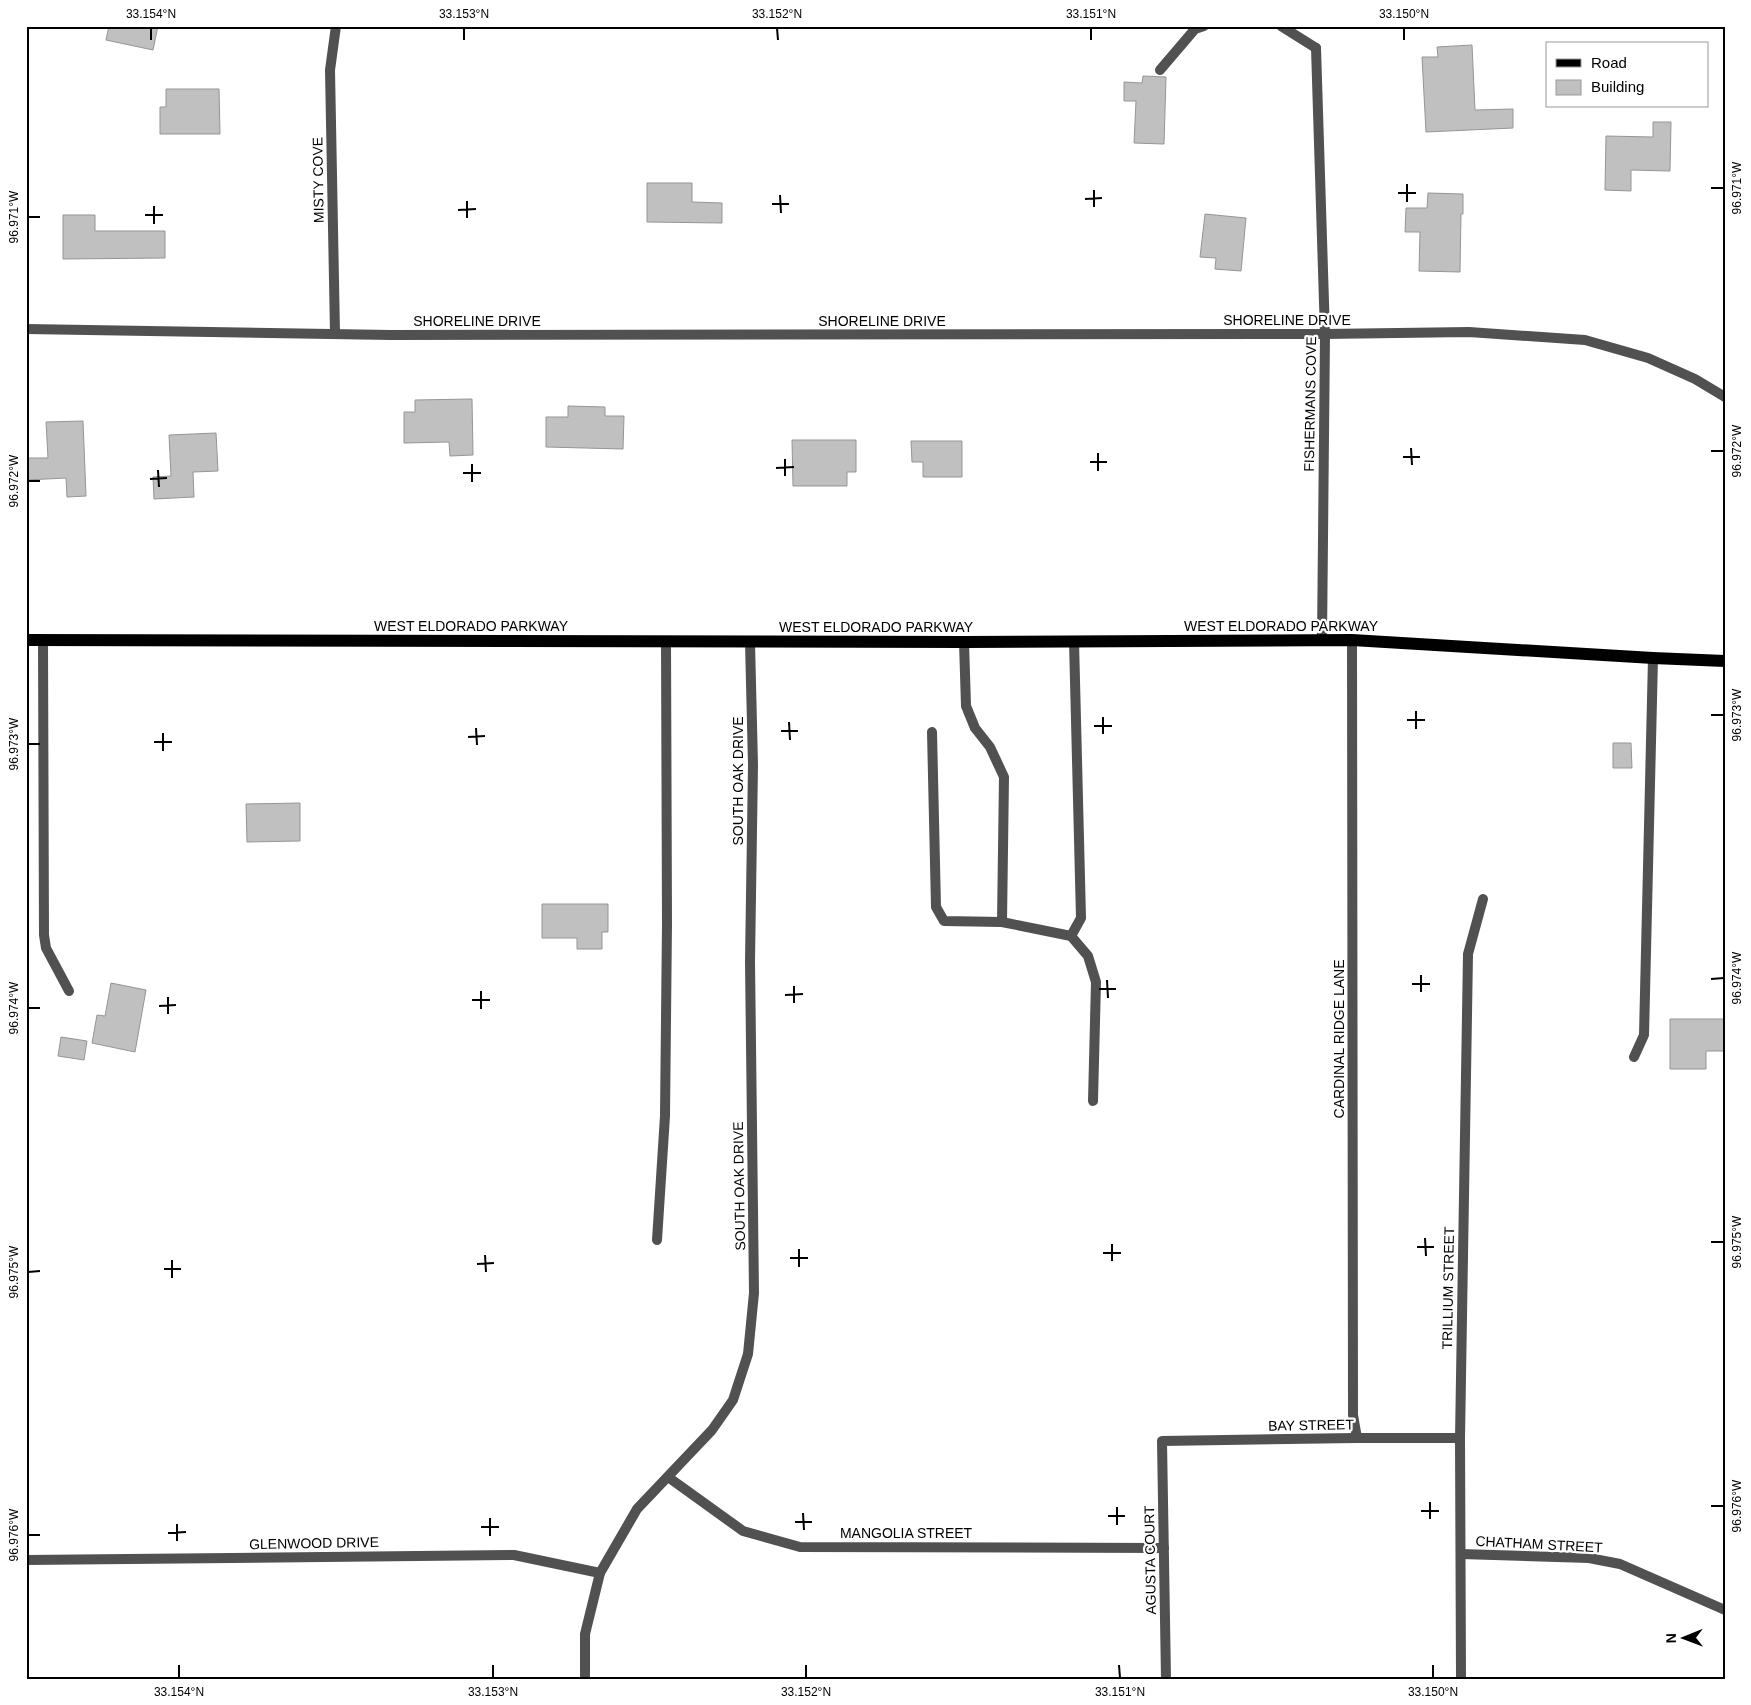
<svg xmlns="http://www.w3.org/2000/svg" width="1751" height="1705" font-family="Helvetica,sans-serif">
  <rect width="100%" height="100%" fill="#fff"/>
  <g fill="#c0c0c0" stroke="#959595">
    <path d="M109 26H158L153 50 106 40Z"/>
    <path d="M1472 45 1475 110 1513 109V128L1426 132 1422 57H1438L1437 47Z"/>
    <path d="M1143 76 1166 77 1164 144 1134 143 1136 101H1124V82L1142 83Z"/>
    <path d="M166 89H219L220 134H160V107H166Z"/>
    <path d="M1653 122H1671L1670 171 1631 170V191L1605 190 1606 136 1653 137Z"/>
    <path d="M647 183H692V202L722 203V223L647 222Z"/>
    <path d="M1428 193 1463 194V214H1461L1460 272 1419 271 1420 232H1405L1406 208H1427Z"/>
    <path d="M1205 214 1246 218 1241 271 1215 269 1216 258 1200 257Z"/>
    <path d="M63 215H95V231H165V258L63 259Z"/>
    <path d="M472 399 473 455 450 456 449 442 404 443V412H415V400Z"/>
    <path d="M568 406 605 407V416H624L623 449 546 447V417H568Z"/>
    <path d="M83 421 86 496 67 497 66 478 26 480V458H48L46 422Z"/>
    <path d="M216 433 218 471 193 472 194 497 154 499 153 477 171 476 169 435Z"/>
    <path d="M792 440H856V472H847V486H793Z"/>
    <path d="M911 441H962V477H923V462H912Z"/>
    <path d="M1613 743H1631L1632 768H1613Z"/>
    <path d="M300 803V841L247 842 246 804Z"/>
    <path d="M542 904H608V932H602V949H577V938H542Z"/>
    <path d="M111 983 146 990 135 1052 92 1043 97 1015 105 1016Z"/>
    <path d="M1670 1019H1725V1051H1706V1069H1670Z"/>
    <path d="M61 1037 87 1041 84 1060 58 1056Z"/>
  </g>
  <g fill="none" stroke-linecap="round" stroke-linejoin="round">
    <g stroke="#515151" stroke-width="10">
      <path d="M1281 26 1316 48"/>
      <path d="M1160 70 1195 29 1204 26"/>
      <path d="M964 642 966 706 975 728 990 747 1004 777 1002 922"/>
      <path d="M932 732 936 907 944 921 1002 922 1071 936 1088 956 1096 982 1093 1101"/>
      <path d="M1071 936 1081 918 1074 641"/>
      <path d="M657 1240 665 1116 667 923 666 641"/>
    </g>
    <g stroke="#515151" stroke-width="10">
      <path d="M1316 48 1325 334 1322 640"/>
      <path d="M26 329 391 335 1325 334 1469 332 1585 340 1648 358 1695 379 1725 397"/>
      <path d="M335 333 330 70 336 26"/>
      <path d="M43 640 44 935 46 948 69 991"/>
      <path d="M1352 640 1353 1415 1357 1438"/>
      <path d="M1634 1057 1644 1035 1653 658"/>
      <path d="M668 1477 743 1531 800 1547 1164 1548"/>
      <path d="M1461 1554 1589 1558 1620 1564 1725 1610"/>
      <path d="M26 1560 514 1555 600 1573"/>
      <path d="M585 1679V1634L600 1573 637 1509 712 1430 733 1400 748 1354 754 1293 750 961 753 765 750 642"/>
      <path d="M1166 1679 1162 1441 1357 1438H1460"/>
      <path d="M1461 1679 1460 1438 1468 954 1483 899"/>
    </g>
    <path stroke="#000" stroke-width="12" d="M26 640 964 642 1352 640 1653 658 1725 661"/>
  </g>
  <path fill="none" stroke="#000" stroke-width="2" d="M151 28V40M464 28V40M777 28 778 40M1091 28V40M1404 28V40M1407 184V202M1711 188H1724M1094 190V207M1398 193H1416M780 195 781 213M1085 199 1102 198M467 201V218M772 204H789M154 206V224M458 210 476 209M145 215H163M28 217H40M1411 448 1412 465M1711 451H1724M1098 453V471M1403 457H1420M785 459V476M1090 462H1107M472 464V482M776 468 794 467M158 470 159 487M463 473H481M150 479 167 478M28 481H40M1416 711V729M1711 715H1724M1103 717V734M1407 720H1425M789 722 790 740M1094 726H1112M476 728 477 745M781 731H798M163 733V751M468 737 485 736M154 742H172M28 744H40M1421 975V992M1711 979 1724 978M1107 980 1108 998M1412 984H1430M794 986V1003M1099 989H1116M481 991V1009M785 995 803 994M168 997V1014M472 1000H490M159 1006 176 1005M28 1008H40M1425 1238 1426 1256M1711 1242H1724M1112 1244V1261M1417 1247H1434M799 1249V1267M1103 1253H1121M485 1255 486 1272M790 1258H808M172 1260V1278M477 1264 494 1263M164 1269H181M28 1272 40 1271M1430 1502V1519M1711 1506H1724M1117 1507V1525M1421 1511H1439M803 1513 804 1530M1108 1516H1125M490 1518V1536M795 1522H812M177 1524V1541M481 1527H499M168 1533 186 1532M28 1535H40M179 1665V1678M493 1665V1678M806 1665V1678M1119 1665 1120 1678M1433 1665V1678"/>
  <g text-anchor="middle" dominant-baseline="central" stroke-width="4.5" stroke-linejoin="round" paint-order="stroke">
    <g font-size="14" fill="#000" stroke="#fff">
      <text transform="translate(318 180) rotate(-91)">MISTY COVE</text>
      <text x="1287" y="320">SHORELINE DRIVE</text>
      <text x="477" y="321">SHORELINE DRIVE</text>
      <text x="882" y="321">SHORELINE DRIVE</text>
      <text transform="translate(1310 404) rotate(-89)">FISHERMANS COVE</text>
      <text x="471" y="626">WEST ELDORADO PARKWAY</text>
      <text x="1281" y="626">WEST ELDORADO PARKWAY</text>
      <text x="876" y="627">WEST ELDORADO PARKWAY</text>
      <text transform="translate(738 781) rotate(-90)">SOUTH OAK DRIVE</text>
      <text transform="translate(1339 1039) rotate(-90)">CARDINAL RIDGE LANE</text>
      <text transform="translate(739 1186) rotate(-91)">SOUTH OAK DRIVE</text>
      <text transform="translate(1448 1288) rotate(-89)">TRILLIUM STREET</text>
      <text transform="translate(1311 1425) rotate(-1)">BAY STREET</text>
      <text x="906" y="1533">MANGOLIA STREET</text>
      <text transform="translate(314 1543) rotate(-1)">GLENWOOD DRIVE</text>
      <text transform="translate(1539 1544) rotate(3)">CHATHAM STREET</text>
      <text transform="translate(1150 1560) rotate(-91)">AGUSTA COURT</text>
    </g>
  </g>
  <rect width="1751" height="1705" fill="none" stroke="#ffffff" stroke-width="55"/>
  <rect x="1546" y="42" width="162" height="65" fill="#ffffff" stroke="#999999"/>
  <rect x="1556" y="59" width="25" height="8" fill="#000000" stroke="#999999"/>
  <text x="1591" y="68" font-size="15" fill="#000000">Road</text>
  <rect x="1556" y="80" width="25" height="15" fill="#c0c0c0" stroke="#999999"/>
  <text x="1591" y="92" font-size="15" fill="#000000">Building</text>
  <g transform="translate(1684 1638) rotate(269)" stroke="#ffffff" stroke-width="4" paint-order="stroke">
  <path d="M0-4L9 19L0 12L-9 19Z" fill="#000000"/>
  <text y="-8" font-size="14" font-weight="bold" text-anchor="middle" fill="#000000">N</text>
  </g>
  <rect x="28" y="28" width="1696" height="1650" fill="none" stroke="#000" stroke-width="2"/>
  <g font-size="12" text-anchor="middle" fill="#000">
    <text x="151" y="18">33.154°N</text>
    <text x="464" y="18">33.153°N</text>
    <text x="777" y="18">33.152°N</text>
    <text x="1091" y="18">33.151°N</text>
    <text x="1404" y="18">33.150°N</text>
    <text transform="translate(1737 188) rotate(-90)" y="4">96.971°W</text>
    <text transform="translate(14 217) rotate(-90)" y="4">96.971°W</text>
    <text transform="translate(1737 451) rotate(-90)" y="4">96.972°W</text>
    <text transform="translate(14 481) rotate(-90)" y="4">96.972°W</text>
    <text transform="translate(1737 715) rotate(-90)" y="4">96.973°W</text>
    <text transform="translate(14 744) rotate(-90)" y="4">96.973°W</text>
    <text transform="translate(1737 978) rotate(-90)" y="4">96.974°W</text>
    <text transform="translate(14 1008) rotate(-90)" y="4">96.974°W</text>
    <text transform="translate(1737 1242) rotate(-90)" y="4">96.975°W</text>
    <text transform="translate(14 1272) rotate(-90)" y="4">96.975°W</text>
    <text transform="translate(1737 1506) rotate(-90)" y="4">96.976°W</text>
    <text transform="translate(14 1535) rotate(-90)" y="4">96.976°W</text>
    <text x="179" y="1696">33.154°N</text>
    <text x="493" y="1696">33.153°N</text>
    <text x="806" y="1696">33.152°N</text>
    <text x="1120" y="1696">33.151°N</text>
    <text x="1433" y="1696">33.150°N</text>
  </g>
</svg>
